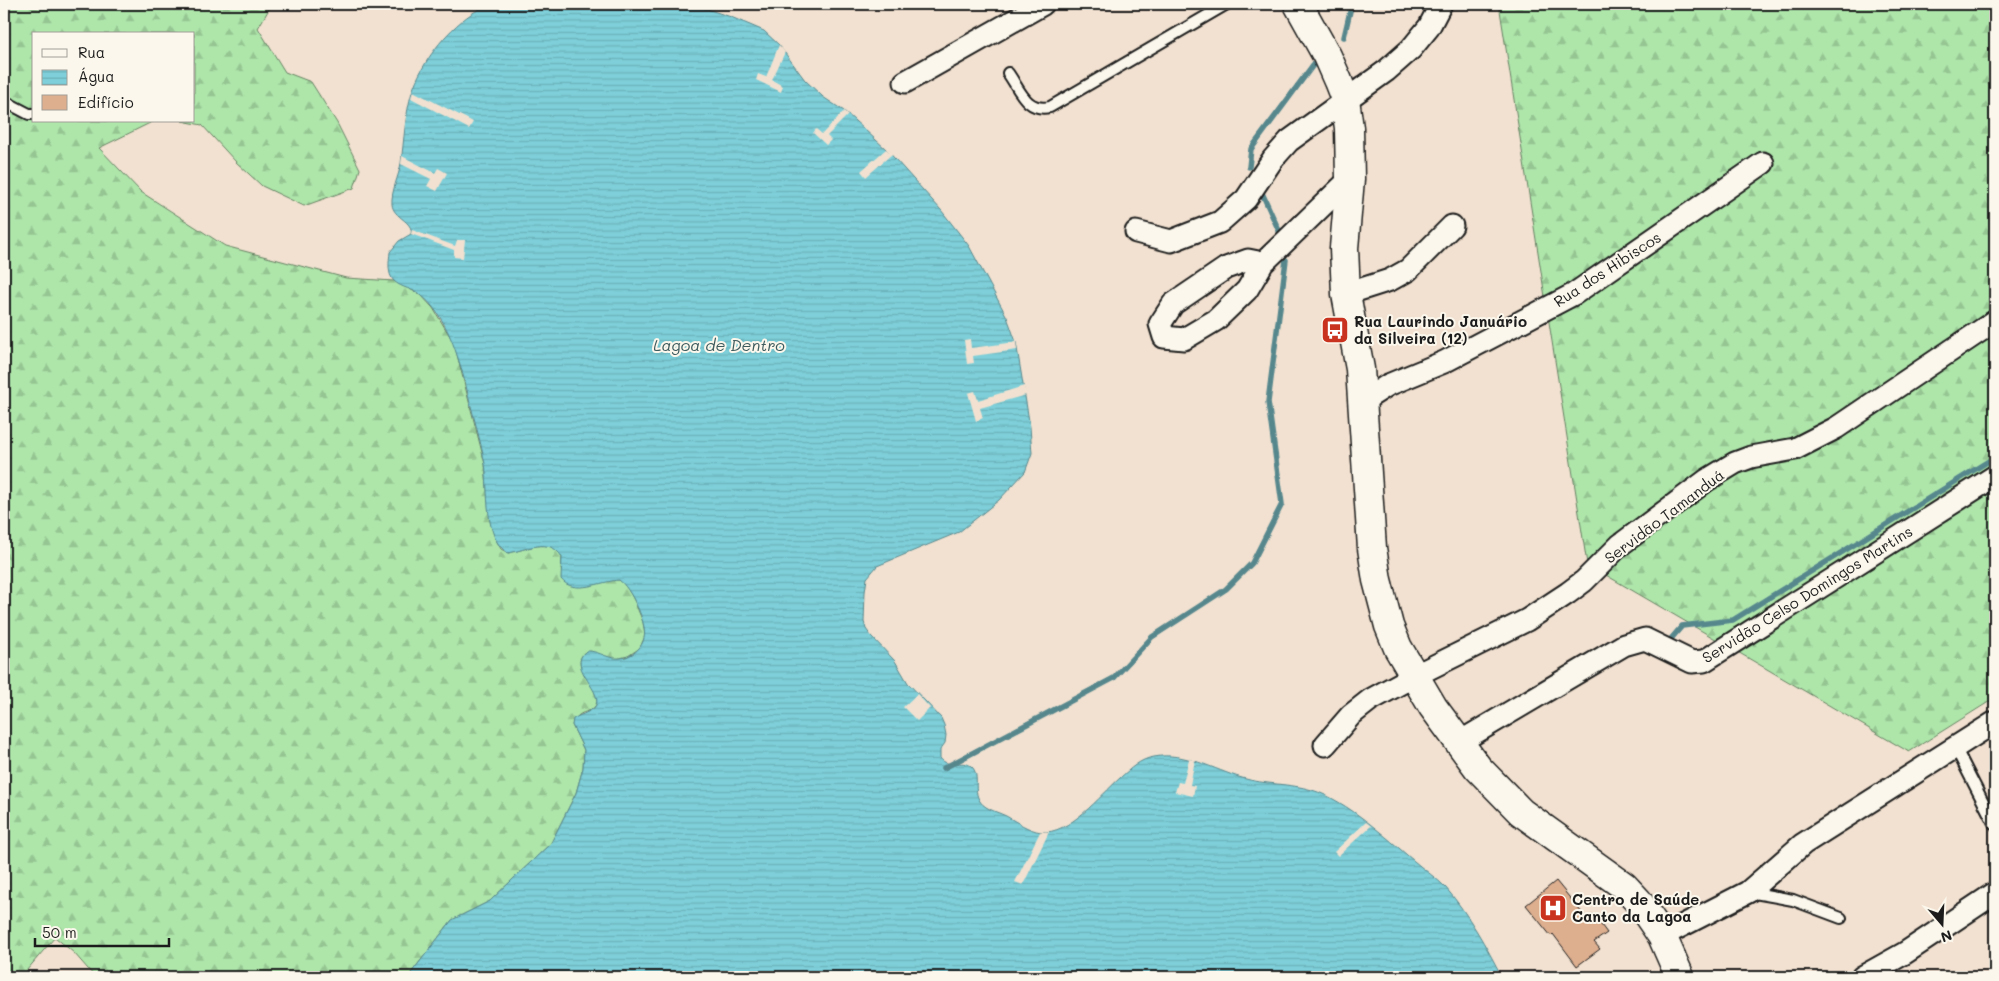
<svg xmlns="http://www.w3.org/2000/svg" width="1999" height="981" font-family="Mali,sans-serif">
  <defs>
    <pattern id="forest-firs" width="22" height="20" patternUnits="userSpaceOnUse" patternTransform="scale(1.25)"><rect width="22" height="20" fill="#aee6aa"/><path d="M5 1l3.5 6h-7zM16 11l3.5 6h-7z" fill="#95c592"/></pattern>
    <pattern id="water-rules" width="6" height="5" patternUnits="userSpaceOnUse" patternTransform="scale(1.25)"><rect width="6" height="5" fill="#7ecfd9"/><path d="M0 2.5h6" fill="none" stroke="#6cb1ba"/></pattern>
  </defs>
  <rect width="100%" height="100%" fill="#f2e1d0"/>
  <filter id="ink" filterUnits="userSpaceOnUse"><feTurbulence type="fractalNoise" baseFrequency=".02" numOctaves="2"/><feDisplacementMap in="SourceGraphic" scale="10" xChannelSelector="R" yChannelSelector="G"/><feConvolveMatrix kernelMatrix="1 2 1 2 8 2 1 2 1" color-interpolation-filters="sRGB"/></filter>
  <g filter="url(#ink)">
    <g fill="url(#forest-firs)" stroke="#658163">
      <path d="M4 4H272L258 28 285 72 311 82 337 123 360 169 354 188 304 206 262 186 236 162 202 125 182 121H194V34H34V121H154L99 148 141 192 225 246 346 278 394 281 421 295 433 308 454 343 485 464 490 521 496 540 501 549 508 553C527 550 549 536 562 556L561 570 610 580H619L625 584 634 600 643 622 645 636 640 648 628 656 616 659 602 656 590 651C562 661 603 687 596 705 592 712 584 711 579 715 576 717 574 722 572 725L584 750 583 768 576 793 551 843 490 901 452 920 408 977H95L74 953 55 937 21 977H4Z"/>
      <path d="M1499 4H1995V698L1909 752 1587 564Z"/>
    </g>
    <path fill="url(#water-rules)" stroke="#57878d" d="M491 4H589L595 8 605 4H692L731 17 764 31 779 45 805 80 823 97 844 111 886 149 941 210 969 246 1007 317 1016 342 1030 427 1032 453 1025 472 999 500 959 532 877 566 867 578 865 592 864 622 866 629 871 636 895 661 908 683 941 718 944 725 946 735 945 743 940 750V758C948 769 962 759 971 766 983 776 968 795 986 807 992 811 1000 813 1006 816 1017 822 1028 830 1041 832 1069 835 1100 796 1120 778 1130 769 1140 759 1154 757 1184 751 1214 770 1242 778 1265 785 1289 783 1312 790 1346 800 1387 838 1414 861 1424 870 1437 878 1446 888 1469 915 1486 946 1502 977H408L452 920 490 901 551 843 576 793 583 768 584 750 572 725 573 719C579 715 588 713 594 708 608 693 565 668 586 651 600 650 609 662 626 657 635 654 642 647 644 638 648 624 630 587 619 580 601 581 574 596 561 579L562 557C549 536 527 550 508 553 483 539 489 489 485 464 480 438 472 412 466 386 458 356 447 316 421 295 414 289 401 288 394 281 387 274 389 261 390 252L399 241 411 234C414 221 393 218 392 204 391 191 399 176 401 163 404 140 405 115 412 92 422 62 445 32 471 14 477 10 485 7 491 4Z"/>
    <g fill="#f2e1d0">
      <path d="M779 45 785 52 772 80 783 86 781 92 756 80 758 74 766 77Z"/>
      <path d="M413 91 473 122 469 129 411 98Z"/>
      <path d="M844 111 848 115 827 136 831 140 826 145 813 133 816 129 822 134Z"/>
      <path d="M886 149 892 154 866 177 861 171Z"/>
      <path d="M402 156 435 173 438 168 447 173 437 191 427 186 431 179 401 164Z"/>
      <path d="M412 230 455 246 457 240H465L463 258 454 257V250L411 234Z"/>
      <path d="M970 339 971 348 1016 342 1017 350 973 356 974 363 967 364 964 340Z"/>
      <path d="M1024 386 1026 395 980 408 983 418 976 421 968 393 975 391 978 400Z"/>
      <path d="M917 694 930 708 917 721 903 707Z"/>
      <path d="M1189 759 1195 760 1190 785 1195 786 1193 796 1175 792 1178 782 1183 783Z"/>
      <path d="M1366 822 1371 826 1338 856 1334 852Z"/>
      <path d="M1040 832H1049L1023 885 1015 882Z"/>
    </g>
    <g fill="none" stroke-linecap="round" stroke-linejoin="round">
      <g stroke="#57878d" stroke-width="5.5">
        <path d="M1344 37 1351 7 1350 4"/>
        <path d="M1249 167 1251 149 1313 65"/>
        <path d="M1262 193 1280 233"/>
        <path d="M1670 640 1682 626 1733 620 1995 457"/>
        <path d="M944 768 1114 678 1152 637 1226 589 1252 563 1282 504 1268 402 1286 260"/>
      </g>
    </g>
    <path fill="#deaf8f" stroke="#1c1c1c" d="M1556 881 1587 919 1593 914 1607 933 1594 942 1600 949 1577 966 1553 934 1551 936 1526 905Z"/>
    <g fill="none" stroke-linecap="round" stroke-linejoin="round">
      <g stroke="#1c1c1c" stroke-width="14">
        <g id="lane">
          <path d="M1008 73C1020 90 1026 112 1050 107L1227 4"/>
          <path d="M4 101 29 114H34"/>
          <path d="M1955 747 1995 825"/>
          <path d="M1749 892 1793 900 1841 918"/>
        </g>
      </g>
      <g stroke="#1c1c1c" stroke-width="25">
        <g id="street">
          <path d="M905 82 1043 4"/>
          <path d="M1136 232 1171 241 1220 222 1246 199 1273 159 1289 141 1386 71 1411 49 1429 27 1441 4"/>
          <path d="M1263 263 1248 260 1226 268 1173 304 1160 324 1164 337 1184 339 1216 320 1247 290 1263 263 1350 179"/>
          <path d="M1346 294 1390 280 1408 270 1452 226"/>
          <path d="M1363 401 1388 385 1444 362 1574 294 1763 163"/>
          <path d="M1458 743 1624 645 1645 639 1692 662 1704 661 1995 476"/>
          <path d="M1325 745 1351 715 1370 700 1414 676 1527 620 1568 593 1584 581 1620 545 1707 480 1735 463 1751 457 1795 449 1836 428 1995 321"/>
          <path d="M1662 936 1748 892 1803 844 1995 722"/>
          <path d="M1862 977 1905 953 1995 893"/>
        </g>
      </g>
      <g stroke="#1c1c1c" stroke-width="31">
        <path id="secondary" d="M1298 4 1327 56 1338 81 1345 99 1349 128 1350 179 1344 248 1346 294 1360 369 1372 548 1377 580 1389 626 1398 648 1433 707 1478 768 1521 812 1624 886 1638 901 1662 936 1680 977"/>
      </g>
      <use href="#lane" stroke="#fbf7ec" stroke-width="10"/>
      <use href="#street" stroke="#fbf7ec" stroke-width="21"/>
      <use href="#secondary" stroke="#fbf7ec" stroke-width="28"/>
    </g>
  </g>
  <defs>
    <g id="bus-square" transform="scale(1.4375)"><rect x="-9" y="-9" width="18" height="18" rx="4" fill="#c8321e" stroke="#fbf7ec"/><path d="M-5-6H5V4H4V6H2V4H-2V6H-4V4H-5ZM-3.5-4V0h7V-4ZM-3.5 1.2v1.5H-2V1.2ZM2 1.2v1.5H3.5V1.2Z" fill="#fff"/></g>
    <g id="hospital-square" transform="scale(1.4375)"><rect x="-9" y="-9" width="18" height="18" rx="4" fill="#c8321e" stroke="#fbf7ec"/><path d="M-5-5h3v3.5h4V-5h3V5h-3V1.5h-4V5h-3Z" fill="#fff"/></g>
  </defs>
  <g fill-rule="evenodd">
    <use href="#bus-square" x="1335" y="330"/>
    <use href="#hospital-square" x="1553" y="908"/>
  </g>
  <g text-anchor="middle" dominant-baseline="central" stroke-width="4" stroke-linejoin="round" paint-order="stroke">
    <g font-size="15" fill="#1c1c1c" stroke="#fbf7ec">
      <text transform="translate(1607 269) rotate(-33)">Rua dos Hibiscos</text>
      <text transform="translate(1664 516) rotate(-37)">Servidão Tamanduá</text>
      <text transform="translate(1807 594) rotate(-32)">Servidão Celso Domingos Martins</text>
    </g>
    <g font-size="15" font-weight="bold" fill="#1c1c1c" stroke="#fbf7ec" text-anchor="start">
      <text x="1354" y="321">Rua Laurindo Januário<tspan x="1354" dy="17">da Silveira (12)</tspan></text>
      <text x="1572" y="899">Centro de Saúde<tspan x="1572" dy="17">Canto da Lagoa</tspan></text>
    </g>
    <g font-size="16" font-style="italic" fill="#3e5b5e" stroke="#fbf7ec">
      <text x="719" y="344">Lagoa de Dentro</text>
    </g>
  </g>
  <rect width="1999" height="981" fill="none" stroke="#fbf7ec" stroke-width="20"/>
  <rect x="10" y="10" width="1979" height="961" fill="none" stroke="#1c1c1c" stroke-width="2" filter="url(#ink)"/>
  <rect x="32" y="32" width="162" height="90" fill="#fbf7ec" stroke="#a29f99"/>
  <rect x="42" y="49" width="25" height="8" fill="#fbf7ec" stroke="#a29f99"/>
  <text x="78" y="58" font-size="15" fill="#1c1c1c">Rua</text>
  <rect x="42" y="70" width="25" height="15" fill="url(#water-rules)" stroke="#a29f99"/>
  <text x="78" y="82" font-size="15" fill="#1c1c1c">Água</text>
  <rect x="42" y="95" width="25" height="15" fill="#deaf8f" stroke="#a29f99"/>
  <text x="78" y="108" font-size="15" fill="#1c1c1c">Edifício</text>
  <g transform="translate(1942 924) rotate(161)" stroke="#fbf7ec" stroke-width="4" paint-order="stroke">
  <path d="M0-4L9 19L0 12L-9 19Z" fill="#1c1c1c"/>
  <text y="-8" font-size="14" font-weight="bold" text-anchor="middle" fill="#1c1c1c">N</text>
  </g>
  <path d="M35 938v8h134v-8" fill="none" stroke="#1c1c1c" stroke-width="2.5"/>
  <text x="42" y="938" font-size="15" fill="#1c1c1c" stroke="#fbf7ec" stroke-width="4" paint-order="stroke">50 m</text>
</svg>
